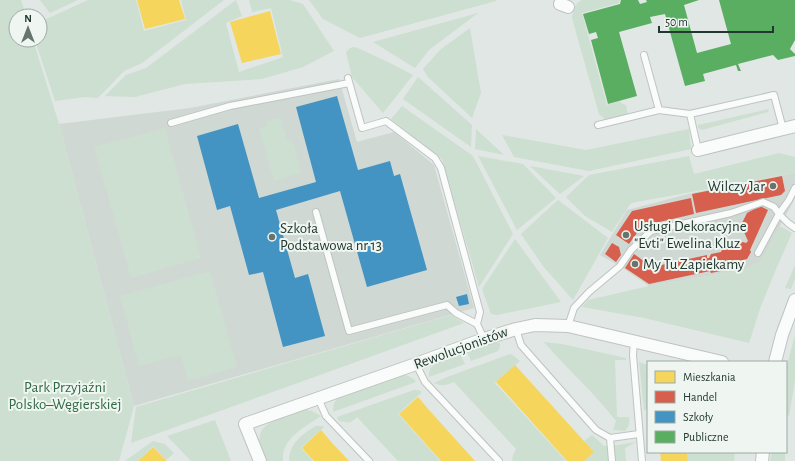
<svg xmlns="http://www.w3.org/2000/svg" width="795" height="461" font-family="'Alegreya Sans',sans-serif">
  <rect width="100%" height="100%" fill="#e1e7e4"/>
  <g fill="#d0d8d3">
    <path d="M339 79 357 142 394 132 434 165 474 308 134 406 59 124 190 108Z"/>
    <path d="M795 173V198L761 262 743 270 649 286 620 266 600 255 627 210 692 193Z"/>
  </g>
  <g fill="#ccdfd0">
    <path d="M0 0H21L26 16H16V40H33L59 124 134 406 119 461H0Z"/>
    <path d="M40 0H78L50 13Z"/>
    <path d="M88 0H136L144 31 186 20 181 0H224L142 63 124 71 98 98 85 97 55 101 35 40H40V22Z"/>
    <path d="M236 0 242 16 226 23 239 72 283 57 271 8 252 12 249 0H290L303 4 334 51 303 67 262 79 185 84 135 97 105 96 126 75 146 68Z"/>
    <path d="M309 0H496V1L360 38 323 19Z"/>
    <path d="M582 0H620L619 3 582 13 607 105 620 101 621 103 626 105 628 115 608 119H605L599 114 572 18C573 11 575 3 582 0Z"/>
    <path d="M478 13 429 50 415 68 373 42Z"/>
    <path d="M470 28 481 93 472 118 428 77 423 69 440 50Z"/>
    <path d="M354 47 360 49 392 64 413 75 383 113 352 77 346 52 350 48Z"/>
    <path d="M418 77 472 125 471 147 403 99Z"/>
    <path d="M402 106 473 156 513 234 479 287 442 159 391 119Z"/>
    <path d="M769 109 768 112 702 130 698 128V125Z"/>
    <path d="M281 118 286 137 294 144 301 173 274 181 259 128 267 126 266 121Z"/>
    <path d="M165 128 201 258 131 278 94 147Z"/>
    <path d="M476 129 504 155 475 149Z"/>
    <path d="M689 129 691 149 589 171 514 157 502 135 586 150Z"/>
    <path d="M779 153 795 157V173L631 203 612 232 585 216 566 197 589 175 689 156 694 174Z"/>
    <path d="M478 156 523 164 556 198 517 230Z"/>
    <path d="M530 166 584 176 560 194Z"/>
    <path d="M558 200 608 238 573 300 543 266 521 234Z"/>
    <path d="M779 227H782L792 233 777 267 761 306 749 343 644 318 582 307 588 300 649 286 743 270 761 262Z"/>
    <path d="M515 239 561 302 497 315 491 314 482 289Z"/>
    <path d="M795 265V279L791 289 785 288Z"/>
    <path d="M210 271 237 367 188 381 181 355 139 366 120 296Z"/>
    <path d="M451 315 464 323 131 443 136 407Z"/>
    <path d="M795 335V380L789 416 786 414V369Z"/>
    <path d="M495 340 500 344V347L498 351 471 361 467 351Z"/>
    <path d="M544 342 562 344 626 358V360H615L617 417H629C630 424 629 426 625 431L613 430 616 421C595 393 567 369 544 342Z"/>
    <path d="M460 354 465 364 429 377C429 376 429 371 430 370 433 362 452 357 460 354Z"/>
    <path d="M510 354 514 356 520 361 495 383 566 461H512L513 455 516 449 454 382C446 385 443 387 434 383L447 377Z"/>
    <path d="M639 362 648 365V409L644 410Z"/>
    <path d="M402 375C408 375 412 377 416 382L333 412C333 404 334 401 340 396Z"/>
    <path d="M414 390H418L422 392 398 414 440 461H398L357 417C350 424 349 423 339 421L337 417Z"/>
    <path d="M306 410 312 411 321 416C305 427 281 438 283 461H267C265 455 262 449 260 443 255 421 291 413 306 410Z"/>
    <path d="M215 420 231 461H191L167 436Z"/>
    <path d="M316 426H323L324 427 301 448 313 461H289C289 444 302 434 316 426Z"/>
    <path d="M592 435 604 446H611L636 442 625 448 626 461H584L594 452 584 441Z"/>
    <path d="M153 441 165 444 174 453 166 460 153 446 138 461H125Z"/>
    <path d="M687 452H735L734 461H688Z"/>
    <path d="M772 452H785V461H770Z"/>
  </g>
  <g fill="#f6d55c">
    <path d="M137 0H179L185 19 145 29Z"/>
    <path d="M270 11 281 54 242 63 230 22Z"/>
    <path d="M515 365 594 452 584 461H567L496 382Z"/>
    <path d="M418 397 429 410 475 461H441L399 414Z"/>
    <path d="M321 430 333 444 349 461H314L302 448Z"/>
    <path d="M153 447 167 461H138Z"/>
    <path d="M660 452H687L688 461H661Z"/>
  </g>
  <g fill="#d6604d">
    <path d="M782 176 785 191 781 195 696 213 692 194Z"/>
    <path d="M691 198 694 214 642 226 629 244 616 235 632 211Z"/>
    <path d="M760 206 768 210 750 250 751 252 747 259 739 261 735 268 711 273 710 271 649 284 625 268 634 254 652 267 707 255V258H709L711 254 721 252 722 249 743 242 746 243 748 241 741 225 747 213Z"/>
    <path d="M612 243 619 247 621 255 616 262 605 254Z"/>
  </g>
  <g fill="#4393c3">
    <path d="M337 96 358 170 390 161 394 176 400 174 427 270 367 287 340 191 276 210 295 278 308 274 325 336 283 347 263 272 249 275 230 206 217 210 197 136 238 124 259 198 316 182 296 107Z"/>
    <path d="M467 294 469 304 459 306 456 297Z"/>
  </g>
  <path fill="#5aae61" d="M621 0H638L640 4 647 2 646 0H699L684 5 697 53 731 44 719 0H795V40L790 49 795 54V56L778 60 773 55 738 64 741 71H738L736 65 703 74 705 81 685 86 665 14 650 17 652 23 619 32 637 96 608 104 591 40 598 38 596 32 589 34 583 14 620 4Z"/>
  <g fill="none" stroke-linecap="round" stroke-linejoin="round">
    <g stroke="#bec4c1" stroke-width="8">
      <g id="lane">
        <path d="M644 55 659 110"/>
        <path d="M348 78 362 128 386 121 435 158 441 168 480 312 477 324 484 339"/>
        <path d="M690 114 698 150"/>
        <path d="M171 123 230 106 349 83"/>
        <path d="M598 125 659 110 690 114 774 95 783 129"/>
        <path d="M316 212 349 331 447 305 456 313 477 324"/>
        <path d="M758 253 779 214 789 200 795 188"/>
        <path d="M568 326 574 308 589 292 620 266 631 250 651 231 731 213 763 202 774 207 779 214 788 223 795 228"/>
        <path d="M516 329 521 345 596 430 610 438 639 434"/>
        <path d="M634 341 633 355 642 461"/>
        <path d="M416 364 425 382 499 461"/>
        <path d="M318 398 326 416 369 461"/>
        <path d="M610 438 612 461"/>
      </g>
    </g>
    <g stroke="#bec4c1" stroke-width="14">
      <g id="street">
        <path d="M560 4 568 7"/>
        <path d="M698 150 795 126"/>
        <path d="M775 362 782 335 795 300"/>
        <path d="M260 461 245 424 416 364 484 339 516 329 535 325 568 326 722 362"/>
        <path d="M762 461 763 452"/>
      </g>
    </g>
    <use href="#lane" stroke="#fafbfb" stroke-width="6"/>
    <use href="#street" stroke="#fafbfb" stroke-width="12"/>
  </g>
  <g fill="#65756e" stroke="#eff6f2" stroke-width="1.5">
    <circle cx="773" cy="186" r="4"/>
    <circle cx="626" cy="235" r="4"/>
    <circle cx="272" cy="237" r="4"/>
    <circle cx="635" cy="264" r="4"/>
  </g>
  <g text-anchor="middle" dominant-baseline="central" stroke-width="4" stroke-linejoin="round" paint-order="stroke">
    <g font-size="15" fill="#22372f" stroke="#eff6f2" text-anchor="start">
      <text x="765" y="186" text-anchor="end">Wilczy Jar</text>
      <text x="634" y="226">Usługi Dekoracyjne<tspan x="634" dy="17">"Evti" Ewelina Kluz</tspan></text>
      <text x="280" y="228">Szkoła<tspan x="280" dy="17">Podstawowa nr 13</tspan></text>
      <text x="643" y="264">My Tu Zapiekamy</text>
    </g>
    <g font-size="15" fill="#22372f" stroke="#eff6f2">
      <text transform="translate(461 348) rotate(-20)">Rewolucjonistów</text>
    </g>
    <g font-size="15" fill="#316942" stroke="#eff6f2">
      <text x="65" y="387">Park Przyjaźni<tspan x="65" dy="17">Polsko–Węgierskiej</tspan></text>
    </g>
  </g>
  <rect x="647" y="361" width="140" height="92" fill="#eff6f2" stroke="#9daaa4"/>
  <rect x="655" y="371" width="20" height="12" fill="#f6d55c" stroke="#9daaa4"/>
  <text x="683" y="381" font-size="12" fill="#22372f">Mieszkania</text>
  <rect x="655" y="391" width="20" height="12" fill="#d6604d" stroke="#9daaa4"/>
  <text x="683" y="401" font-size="12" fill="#22372f">Handel</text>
  <rect x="655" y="411" width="20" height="12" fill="#4393c3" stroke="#9daaa4"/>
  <text x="683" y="421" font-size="12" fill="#22372f">Szkoły</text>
  <rect x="655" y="431" width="20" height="12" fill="#5aae61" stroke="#9daaa4"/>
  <text x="683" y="441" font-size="12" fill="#22372f">Publiczne</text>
  <g transform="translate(28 28)"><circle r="19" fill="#eff6f2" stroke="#9daaa4"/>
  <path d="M0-3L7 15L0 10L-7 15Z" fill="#65756e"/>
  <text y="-6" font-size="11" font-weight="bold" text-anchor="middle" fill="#22372f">N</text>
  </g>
  <path d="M659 26v6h114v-6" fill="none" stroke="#22372f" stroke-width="2"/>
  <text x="665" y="26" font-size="12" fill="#22372f" stroke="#eff6f2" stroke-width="3" paint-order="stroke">50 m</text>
</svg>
